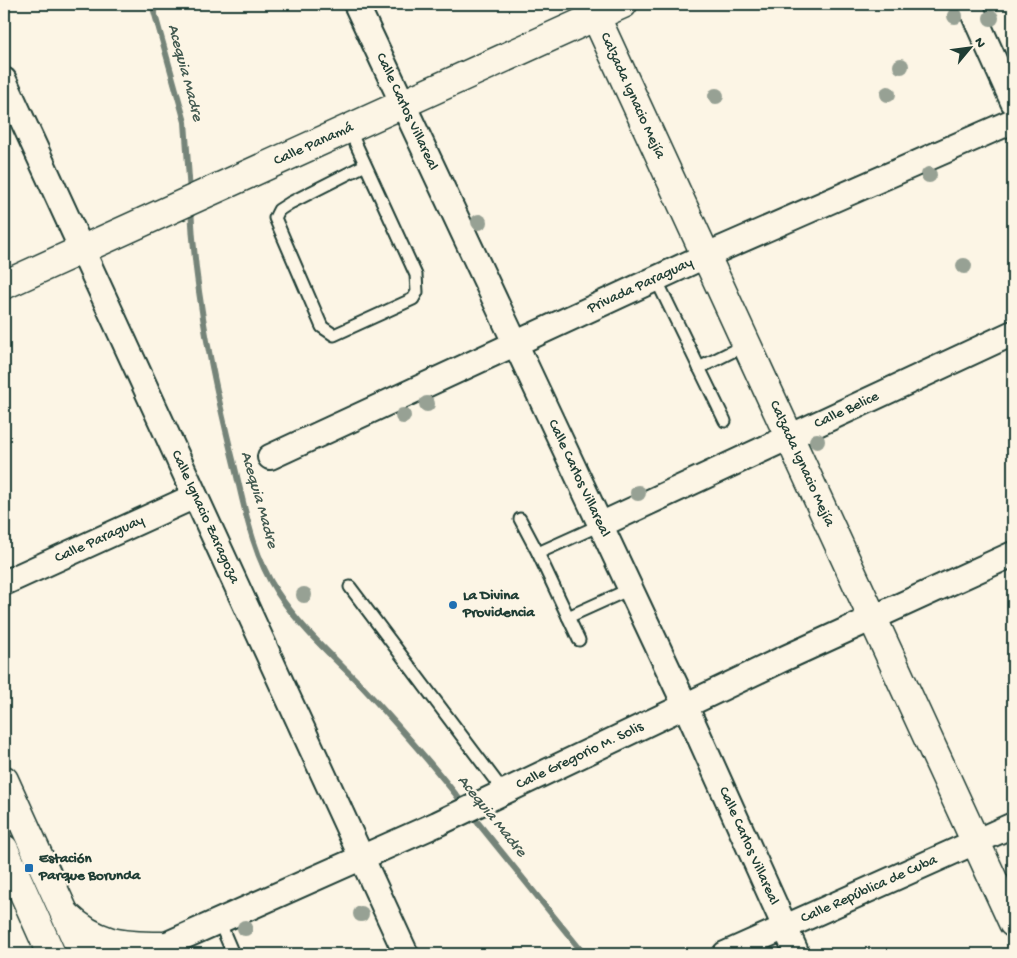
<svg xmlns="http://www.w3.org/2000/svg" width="1017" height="958" font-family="'Gochi Hand',sans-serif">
  <rect width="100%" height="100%" fill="#fcf5e5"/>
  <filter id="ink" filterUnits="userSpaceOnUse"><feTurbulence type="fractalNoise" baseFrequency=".02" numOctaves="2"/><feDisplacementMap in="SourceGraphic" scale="10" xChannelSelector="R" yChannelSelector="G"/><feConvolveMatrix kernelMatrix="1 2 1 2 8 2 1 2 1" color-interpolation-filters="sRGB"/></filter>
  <g filter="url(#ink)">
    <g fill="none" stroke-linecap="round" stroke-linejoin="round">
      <g stroke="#758479" stroke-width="6">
        <path d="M152 4 185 122 190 193"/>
        <path d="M191 208C195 295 214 383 235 468 245 510 253 555 277 592 299 626 330 654 358 682 395 722 431 762 464 805"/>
        <path d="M470 813 584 954"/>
      </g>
    </g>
    <path fill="#c5c7b9" stroke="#1f3d34" d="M4 797 50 913 44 915 4 827Z"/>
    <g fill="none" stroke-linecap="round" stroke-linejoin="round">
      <g stroke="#1f3d34" stroke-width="15">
        <g id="service">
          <path d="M349 129 416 275 417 292 413 299 334 335 322 327 275 218 279 210 290 203 365 165"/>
          <path d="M656 279 725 421"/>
          <path d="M699 368 747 344"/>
          <path d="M520 519 538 553"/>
          <path d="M350 587 504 792"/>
          <path d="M568 617 630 589"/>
          <path d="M579 640 538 553 600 525"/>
          <path d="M219 921 233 954"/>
        </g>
      </g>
      <g stroke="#1f3d34" stroke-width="28">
        <g id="minor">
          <path id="s1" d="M356 4 685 705 797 954"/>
          <path d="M969 4 1013 102"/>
          <path id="s2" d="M4 80 406 954"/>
          <path id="s3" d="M270 457 707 255 1013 121"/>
          <path id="s4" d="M600 525 1013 333"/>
          <path id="s5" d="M4 583 195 496"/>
          <path id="s6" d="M145 954 437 824 783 659 1013 554"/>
          <path id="s7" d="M725 954 1013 825"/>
        </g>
      </g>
      <g stroke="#1f3d34" stroke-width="31">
        <g id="tertiary">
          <path id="s8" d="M4 285 623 4"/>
        </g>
      </g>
      <g stroke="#1f3d34" stroke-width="31">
        <g id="primary">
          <path id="s9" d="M590 4 1013 923"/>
          <path d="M4 780 83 954"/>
          <path d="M4 849 51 954"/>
          <path d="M66 915C96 944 121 946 161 946"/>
        </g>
      </g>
      <use href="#service" stroke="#fcf5e5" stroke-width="11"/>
      <use href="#minor" stroke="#fcf5e5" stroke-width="24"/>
      <use href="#tertiary" stroke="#fcf5e5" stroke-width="28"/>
      <use href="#primary" stroke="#fcf5e5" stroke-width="28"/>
    </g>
    <g fill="#97a194">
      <circle cx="955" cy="16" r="8"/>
      <circle cx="991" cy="18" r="8"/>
      <circle cx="901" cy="66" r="8"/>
      <circle cx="888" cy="94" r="8"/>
      <circle cx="716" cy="96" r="8"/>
      <circle cx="929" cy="175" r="8"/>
      <circle cx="479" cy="222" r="8"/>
      <circle cx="964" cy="266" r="8"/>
      <circle cx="427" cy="404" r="8"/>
      <circle cx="403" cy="416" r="8"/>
      <circle cx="817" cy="441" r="8"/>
      <circle cx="638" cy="493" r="8"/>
      <circle cx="304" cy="595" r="8"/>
      <circle cx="361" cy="914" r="8"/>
      <circle cx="245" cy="928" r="8"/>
    </g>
  </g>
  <g fill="#1f6fb2" stroke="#fcf5e5" stroke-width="2">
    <circle cx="453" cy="605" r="5"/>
    <rect x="24" y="863" width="10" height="10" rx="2.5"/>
  </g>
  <g text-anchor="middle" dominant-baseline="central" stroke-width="4.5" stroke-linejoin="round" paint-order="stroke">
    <g font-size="15" fill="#1f3d34" stroke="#fcf5e5">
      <text stroke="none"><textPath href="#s9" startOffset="101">Calzada Ignacio Mejía</textPath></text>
      <text stroke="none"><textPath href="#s1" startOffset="119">Calle Carlos Villareal</textPath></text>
      <text stroke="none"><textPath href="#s8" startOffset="340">Calle Panamá</textPath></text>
      <text stroke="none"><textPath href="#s3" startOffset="408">Privada Paraguay</textPath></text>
      <text stroke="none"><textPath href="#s4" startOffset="272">Calle Belice</textPath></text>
      <text stroke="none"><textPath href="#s9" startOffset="506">Calzada Ignacio Mejía</textPath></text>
      <text stroke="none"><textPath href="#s1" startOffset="524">Calle Carlos Villareal</textPath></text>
      <text stroke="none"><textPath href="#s2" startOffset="481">Calle Ignacio Zaragoza</textPath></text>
      <text stroke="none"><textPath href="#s5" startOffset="105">Calle Paraguay</textPath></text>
      <text stroke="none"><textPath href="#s6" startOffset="478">Calle Gregorio M. Solis</textPath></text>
      <text stroke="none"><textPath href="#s1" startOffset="929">Calle Carlos Villareal</textPath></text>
      <text stroke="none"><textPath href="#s7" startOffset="158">Calle República de Cuba</textPath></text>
    </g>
    <g font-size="15" font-weight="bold" fill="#1f3d34" stroke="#fcf5e5" text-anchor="start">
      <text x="463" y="596">La Divina<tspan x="463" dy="17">Providencia</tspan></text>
      <text x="39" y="859">Estación<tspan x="39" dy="17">Parque Borunda</tspan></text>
    </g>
    <g font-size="16" font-style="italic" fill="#435a51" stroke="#fcf5e5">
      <text transform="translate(184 73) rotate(75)">Acequia Madre</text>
      <text transform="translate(258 500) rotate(74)">Acequia Madre</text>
      <text transform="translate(491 817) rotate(51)">Acequia Madre</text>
    </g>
  </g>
  <rect width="1017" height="958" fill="none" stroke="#fcf5e5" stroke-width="20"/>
  <rect x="10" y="10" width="997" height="938" fill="none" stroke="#1f3d34" stroke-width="2" filter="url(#ink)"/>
  <g transform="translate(970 48) rotate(61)" stroke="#fcf5e5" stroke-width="4" paint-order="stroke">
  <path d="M0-4L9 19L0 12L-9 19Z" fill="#1f3d34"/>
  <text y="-8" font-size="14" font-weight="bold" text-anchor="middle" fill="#1f3d34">N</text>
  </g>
</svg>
